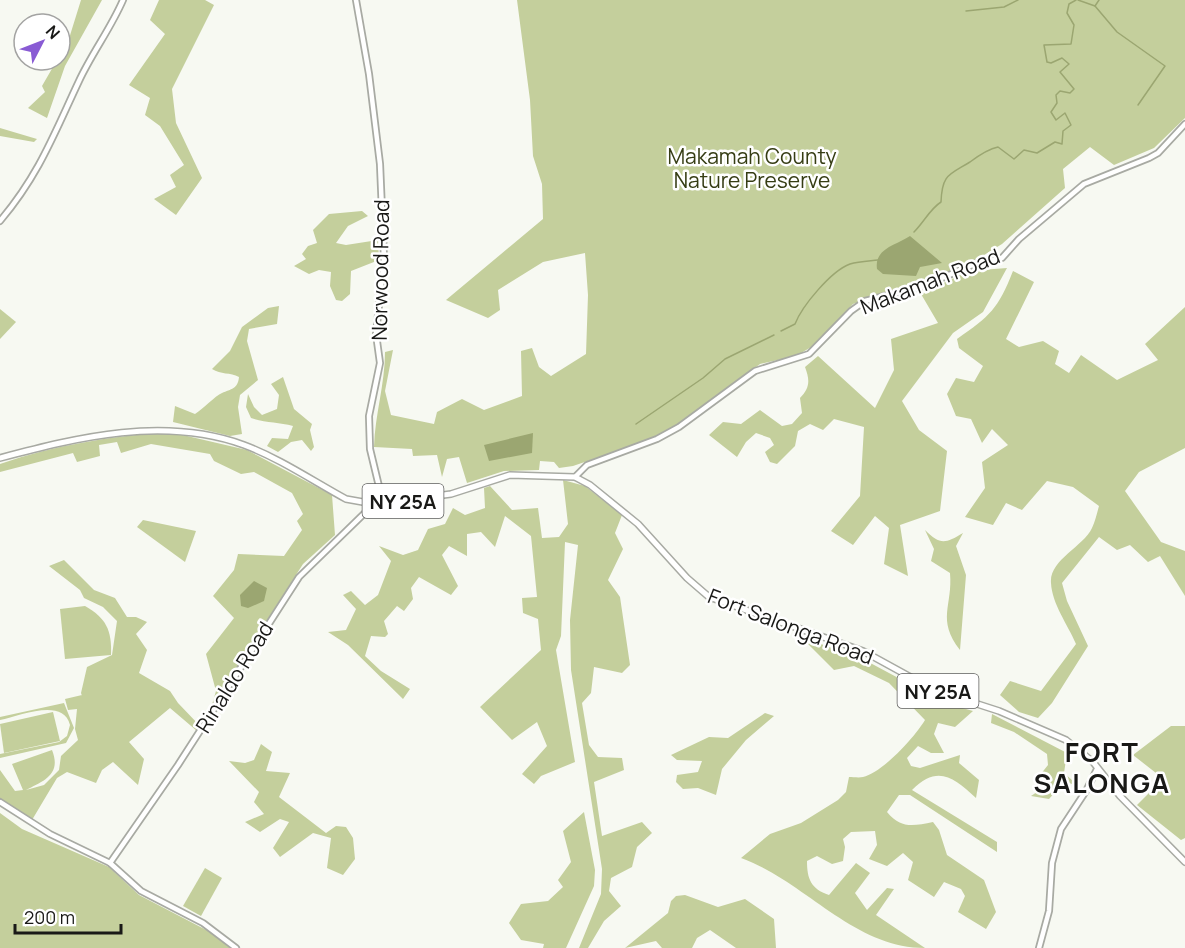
<svg xmlns="http://www.w3.org/2000/svg" width="1185" height="948" font-family="Manrope,sans-serif">
  <rect width="100%" height="100%" fill="#f7f9f2"/>
  <g fill="#c4cf9c">
    <path d="M81 0H102L65 66 47 118 28 108 45 92 42 86 57 60H60V44L67 45Z"/>
    <path d="M159 0H205L214 5 172 89 176 123 202 178 176 215 154 199 176 187 170 175 184 165 160 126 145 115 150 98 129 85 165 34 150 20Z"/>
    <path d="M517 0H1185V118L1154 148 1114 165 1090 147 1063 169 1065 188 1002 244 984 255 985 258 922 283 888 291 853 304 818 343 796 356 760 364 696 412 658 437 573 466 559 468 554 462 540 461 539 470 504 471 467 483 459 457 447 459 442 477 437 455 413 456 412 449 374 447C375 414 385 384 385 352L393 350 385 391 391 415 434 424 437 412 462 399 484 410 522 396 521 351 532 348 539 367 551 376 586 354 588 295 585 253 543 262 498 290 500 310 488 318 446 300 543 219 542 184 533 156 530 100Z"/>
    <path d="M0 128 37 139 34 142 0 136Z"/>
    <path d="M362 211 368 216 348 226 336 243 346 245 378 240 379 260 351 271 350 294 342 301 336 300 330 286 331 272 319 270 309 274 294 266 306 259 302 254 308 246 317 243 313 230 329 214Z"/>
    <path d="M1007 268 983 312 953 333 902 401 919 430 947 451 940 511 900 525 908 576 884 564 889 528 875 516 853 545 831 531 860 496 864 427 834 419 823 430 810 424 798 431 795 446 777 464 770 462 765 452 774 445 770 438 756 433 746 442 737 457 709 435 723 422 741 424 760 410 782 426 792 424 802 413 800 398C810 388 810 380 805 367L818 356 875 408 894 370 891 339 938 323 921 294 968 271Z"/>
    <path d="M1013 271 1034 282 1006 339 1019 347 1043 341 1059 351 1055 364 1069 373 1081 355 1117 380 1158 360 1145 344 1185 307V448L1139 472 1125 491 1161 542 1185 551V596L1160 556 1148 562 1130 545 1117 550 1099 537 1062 583 1067 601 1088 646 1052 703 1038 718 1019 712 1000 695 1010 681 1041 691 1076 644C1068 625 1052 604 1051 583 1049 560 1083 547 1092 528 1095 522 1097 513 1099 506L1073 487 1047 481 1022 510 1006 503 993 525 965 517 985 488 982 462 1008 445 992 429 982 443 971 419 956 416 947 394 956 378 974 382 983 366 959 348 957 339C990 316 998 309 1013 271Z"/>
    <path d="M279 306 277 324 249 329 247 341 258 380 240 395 238 407 242 434 230 436 173 422 175 406 195 414C203 409 215 396 222 393 231 389 238 389 239 377 230 372 221 375 212 369L230 351 242 327 268 308Z"/>
    <path d="M0 309 16 322 0 339Z"/>
    <path d="M283 377 294 409 312 424 310 430 314 447 311 451 302 440 291 442 278 452 267 446 272 438 288 439 293 426C279 422 265 423 251 418L246 407 248 394 254 407 262 415 277 409 279 395 271 384Z"/>
    <path d="M170 432 247 450 332 495 335 535 303 564 211 708 216 691 206 654 234 618 213 596 234 570 238 554 284 556 302 530 297 521 303 514 292 493 254 472 241 474 214 461 210 454 151 444 121 453 117 442 99 445 100 456 77 462 73 453 0 472V464C55 445 111 436 170 432Z"/>
    <path d="M563 480 585 486 622 515 615 533 623 549 608 580 620 597 630 665 622 673 594 667 591 693 582 703 589 745 598 757 622 758 624 770 594 782 602 836 642 822 652 833 637 847 632 867 611 878 609 891 621 906 604 921 588 948H579L601 894 602 869 571 670 570 620 578 545 565 542 561 636 556 650 575 762 541 776 534 784 522 774 547 746 537 722 512 740 480 707 541 650 538 619 523 613 522 598 537 597 531 536 505 516 495 547 481 532 467 534V556L449 546 442 555 458 586 451 595 419 577 411 588 413 599 404 611 397 606 384 621 388 634 385 637 371 636 365 656 381 671 410 689 403 699 348 645 328 632 346 630 356 609 343 595 351 591 365 605 378 595 391 561 379 546 403 555 418 550 428 529 445 524 453 508 465 515 485 508 484 488 490 486 512 510 538 508 542 538 559 537 568 524Z"/>
    <path d="M143 520 196 531 185 562 137 527Z"/>
    <path d="M925 530C940 545 945 544 963 533L956 546 966 575 960 650C936 619 953 606 950 573L931 561 934 549Z"/>
    <path d="M64 560 94 590 115 598 127 617H136L147 622 136 634 147 650 139 673 170 691 178 703 200 726 197 731 170 708 129 742 144 759 138 785 113 762 102 770 96 783 67 772 57 778 32 820 0 800V770L15 791 23 790 12 764 52 750C62 775 43 781 26 790L44 785 59 770 61 756 78 740 75 729 77 709 68 710 65 699 82 695 85 705 81 693 87 667 112 655 117 621 103 607 84 598 80 590 49 566Z"/>
    <path d="M85 606C106 618 112 630 111 655L65 659 60 609Z"/>
    <path d="M801 637 861 658 945 703 973 711 955 727 938 723 934 734 944 753H931L918 746 907 758 911 766 920 768 960 755 959 763 979 780 976 798C954 778 938 764 912 790L997 842V852L910 795H899L887 812C901 829 913 826 933 822L939 830 947 855 984 880 996 912 986 929 958 912 965 896 961 889 944 882 934 897 908 880 913 862 903 853 887 866 869 859 877 845 875 831 851 832 843 839 845 847 843 861 832 864 817 856 807 861C807 879 811 889 829 895L856 863 870 873 855 893 867 910 887 888 894 889 876 915 925 948C853 948 805 881 741 858L770 834 801 823 838 800 846 792 849 777C853 777 859 778 863 777 882 773 915 737 925 720L889 683 854 666 834 670Z"/>
    <path d="M64 703 74 728 66 743 0 758V754L59 742 67 736 70 725C63 697 20 716 0 720V717Z"/>
    <path d="M53 712 60 741 4 753 0 724Z"/>
    <path d="M765 713 774 716 746 740 722 769 716 795 698 788 683 789 676 782 677 775 698 772 702 761 677 760 671 755 709 737 728 738Z"/>
    <path d="M992 714 1067 753 1064 773 1081 788 1065 781 1049 799 1031 796 1043 788 1040 775 1048 765 1047 754 1014 732 991 723Z"/>
    <path d="M1171 726H1185V838L1181 840 1137 805 1160 782 1156 773 1133 755Z"/>
    <path d="M261 744 272 752 266 771 290 773 279 797 326 833 336 826 346 827 353 838 355 859 343 875 327 868 331 838 313 833 280 857 273 848 289 822 280 819 260 832 245 822 264 814 254 802 259 792 229 761 245 763 254 760Z"/>
    <path d="M584 812 595 870 594 886 566 948H543L544 944 521 940 509 923 521 904 548 901 563 887 558 880 571 862 563 831Z"/>
    <path d="M0 813 22 829 109 867 139 895 212 933 230 948H0Z"/>
    <path d="M205 868 222 878 201 916 183 906Z"/>
    <path d="M685 895 718 907 745 899 774 919 776 948H736L710 930 697 938 692 948H662L656 941 625 948 668 913 671 901 676 896Z"/>
  </g>
  <g fill="#9ba671">
    <path d="M910 236 942 263 920 267 916 276 883 274 877 269C874 248 897 245 910 236Z"/>
    <path d="M533 433 532 453 489 461 484 445Z"/>
    <path d="M254 581 267 588 264 601 248 608 241 606 240 595Z"/>
  </g>
  <g fill="none" stroke-linecap="round" stroke-linejoin="round">
    <g stroke="#9ba671" stroke-width="1.5">
      <path d="M1078 0 1095 6 1099 0"/>
      <path d="M1095 6 1117 32 1165 66 1138 105"/>
      <path d="M966 11 1004 7 1018 0"/>
      <path d="M914 232C924 222 930 209 941 202 942 174 949 175 970 162 978 156 988 149 998 147L1014 159 1024 150 1037 153 1055 142 1062 144 1063 131 1071 125 1065 113 1056 120 1051 112 1057 103 1056 95 1060 91 1070 93 1074 89 1060 72 1069 64 1062 58 1051 63 1047 62 1044 45 1071 44 1074 25 1067 13 1069 4 1076 0"/>
      <path d="M781 331 795 324C802 306 831 271 850 264 859 261 869 261 878 260"/>
      <path d="M636 424 703 378 725 359 774 335"/>
    </g>
    <g stroke="#a8aaa3" stroke-width="8">
      <g id="secondary">
        <path d="M356 0 369 74 380 164 384 258 376 334 380 363 369 416 370 449 383 503"/>
        <path d="M0 221C39 175 54 134 79 81 92 53 111 28 123 0"/>
        <path d="M575 477 587 465 657 439 679 427 755 371 809 354 851 311 865 301 921 287 977 263 1002 258 1019 239 1084 184 1149 158 1158 153 1185 124"/>
        <path d="M0 802 50 834 110 863 141 891 203 923 236 948"/>
        <path d="M110 863 178 765 299 577 374 504"/>
        <path d="M1039 948 1049 911 1052 863 1061 829 1086 791 1097 769"/>
      </g>
    </g>
    <g stroke="#a8aaa3" stroke-width="8">
      <path id="primary" d="M0 458C79 437 164 416 244 445 279 458 313 481 346 499L374 504 451 494 510 475 575 477 590 485 638 524 687 578 709 597 863 651 934 690 999 711 1066 740 1093 762 1120 796 1185 862"/>
    </g>
    <use href="#secondary" stroke="#fff" stroke-width="4.5"/>
    <use href="#primary" stroke="#fff" stroke-width="5"/>
  </g>
  <g text-anchor="middle" dominant-baseline="central" stroke-width="5" stroke-linejoin="round" paint-order="stroke">
    <g fill="#fff" stroke="#5e5e5d" stroke-width="1.5">
      <rect x="362.5" y="484" width="81" height="34" rx="4.5"/>
      <rect x="897.5" y="674" width="81" height="34" rx="4.5"/>
    </g>
    <g font-size="20" font-weight="bold" fill="#191917">
      <text x="403" y="501">NY 25A</text>
      <text x="938" y="691">NY 25A</text>
    </g>
    <g font-size="21" fill="#363d14" stroke="#fff">
      <text x="752" y="156">Makamah County<tspan x="752" dy="24">Nature Preserve</tspan></text>
    </g>
    <g font-size="21" fill="#191917" stroke="#fff">
      <text transform="translate(380 270) rotate(-89)">Norwood Road</text>
      <text transform="translate(930 281) rotate(-21)">Makamah Road</text>
      <text transform="translate(791 626) rotate(21)">Fort Salonga Road</text>
      <text transform="translate(234 677) rotate(-58)">Rinaldo Road</text>
    </g>
    <g font-size="27" font-weight="bold" letter-spacing="1.5" fill="#191917" stroke="#fff">
      <text x="1102" y="751">FORT<tspan x="1102" dy="31">SALONGA</tspan></text>
    </g>
  </g>
  <g transform="translate(42 42) rotate(48)"><circle r="28" fill="#ffffff" stroke="#a3a3a2" stroke-width="1.5"/>
  <path d="M0-4.5L10 22L0 15L-10 22Z" fill="#895bd4"/>
  <text y="-9" font-size="16" font-weight="bold" text-anchor="middle" fill="#191917">N</text>
  </g>
  <path d="M15 924v9h106v-9" fill="none" stroke="#191917" stroke-width="3"/>
  <text x="24" y="924" font-size="18" fill="#191917" stroke="#ffffff" stroke-width="4.5" paint-order="stroke">200 m</text>
</svg>
